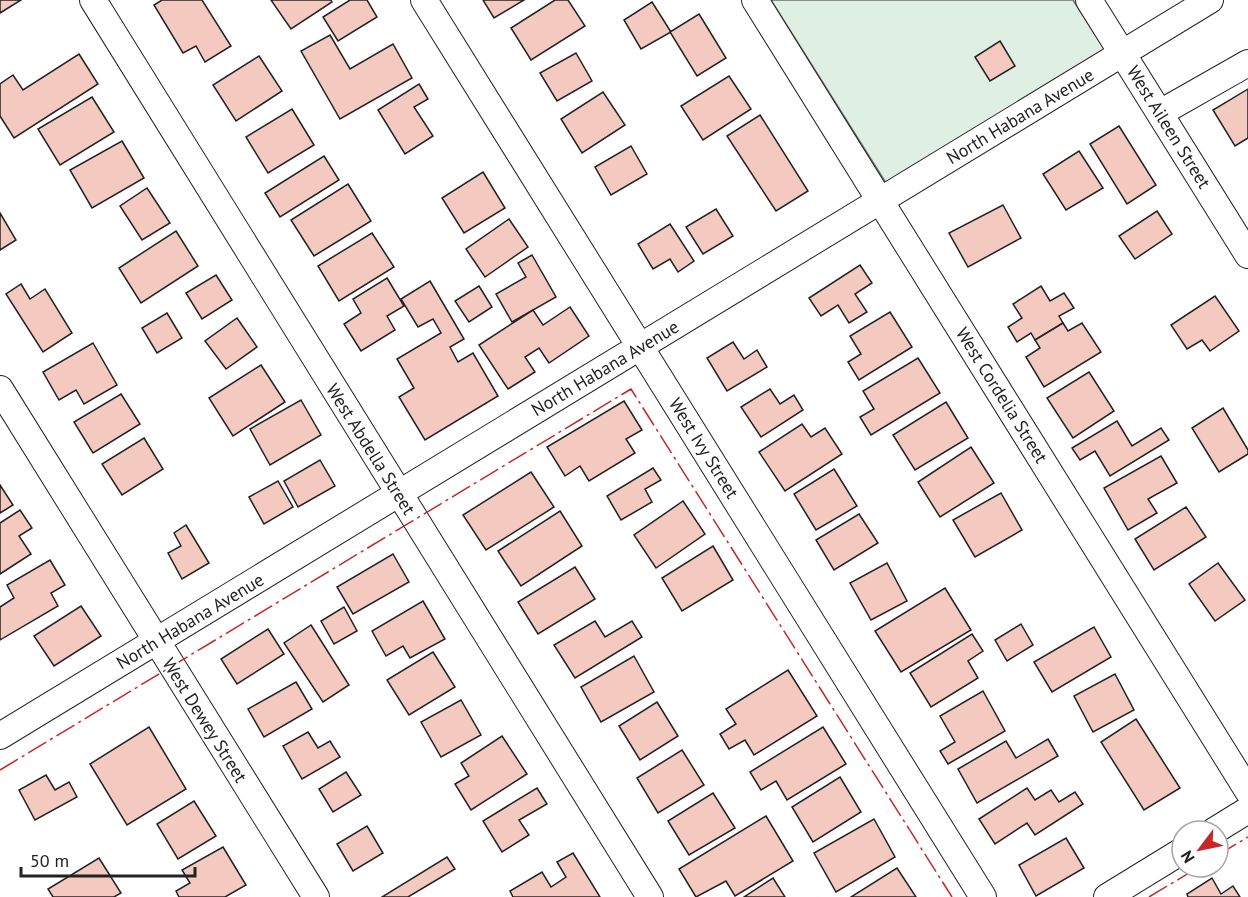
<svg xmlns="http://www.w3.org/2000/svg" width="1248" height="897" font-family="'PT Sans',sans-serif">
  <rect width="100%" height="100%" fill="#fff"/>
  <path fill="#e0efe3" stroke="#6f6f6f" stroke-width="1.5" d="M771 0H1073L1105 50 886 183Z"/>
  <g fill="#f3c9c0" stroke="#222" stroke-width="1.5">
    <path d="M0 0H21L0 13Z"/>
    <path d="M162 0H202L231 46 205 62 196 46 183 53 154 5Z"/>
    <path d="M271 0H331L332 2 291 29Z"/>
    <path d="M350 0H367L377 17 338 41 323 17Z"/>
    <path d="M483 0H524L494 18Z"/>
    <path d="M555 0H568L585 26 531 60 511 28Z"/>
    <path d="M652 2 671 32 641 49 624 20Z"/>
    <path d="M699 14 726 58 697 76 670 32Z"/>
    <path d="M330 35 350 69 393 44 412 78 340 119 301 51Z"/>
    <path d="M1000 41 1015 66 990 81 975 57Z"/>
    <path d="M576 53 592 81 557 101 540 73Z"/>
    <path d="M79 54 98 84 14 138 0 116V84L13 75 23 90Z"/>
    <path d="M259 56 282 91 236 121 213 85Z"/>
    <path d="M729 76 751 109 703 140 681 106Z"/>
    <path d="M419 84 428 99 414 107 433 136 405 154 378 110Z"/>
    <path d="M1248 89V138L1235 146 1213 110Z"/>
    <path d="M603 92 625 125 582 153 561 119Z"/>
    <path d="M92 97 114 132 60 165 38 129Z"/>
    <path d="M292 109 314 145 268 173 246 137Z"/>
    <path d="M760 115 808 191 776 211 727 136Z"/>
    <path d="M1119 126 1156 185 1127 204 1090 144Z"/>
    <path d="M122 141 144 178 92 208 70 170Z"/>
    <path d="M631 146 647 174 611 195 595 167Z"/>
    <path d="M1079 151 1103 188 1066 210 1043 174Z"/>
    <path d="M324 156 339 180 280 217 265 193Z"/>
    <path d="M483 172 505 208 464 233 442 198Z"/>
    <path d="M348 184 371 221 314 256 291 220Z"/>
    <path d="M147 188 170 223 142 240 120 206Z"/>
    <path d="M1003 205 1021 238 968 267 949 233Z"/>
    <path d="M716 209 733 236 703 254 686 227Z"/>
    <path d="M1157 211 1172 234 1135 259 1119 236Z"/>
    <path d="M0 213 16 240 0 250Z"/>
    <path d="M509 219 528 247 485 277 466 249Z"/>
    <path d="M670 224 694 261 678 272 670 259 653 269 638 244Z"/>
    <path d="M176 231 198 266 141 303 119 268Z"/>
    <path d="M372 233 394 267 339 301 318 266Z"/>
    <path d="M532 255 556 297 512 322 496 294 526 277 518 263Z"/>
    <path d="M860 265 872 283 855 294 867 312 849 323 838 305 821 316 809 298Z"/>
    <path d="M216 275 232 300 202 319 186 293Z"/>
    <path d="M387 278 404 306 387 316 395 330 361 351 344 324 361 313 353 299Z"/>
    <path d="M430 281 464 339 450 347 458 362 473 353 498 396 425 440 399 397 414 388 397 359 441 333 433 319 418 327 401 299Z"/>
    <path d="M21 284 30 299 45 289 72 333 43 352 6 294Z"/>
    <path d="M479 286 492 307 469 322 455 301Z"/>
    <path d="M1041 286 1050 301 1064 293 1074 308 1059 316 1063 323 1035 340 1031 333 1017 342 1008 327 1022 318 1013 304Z"/>
    <path d="M1215 296 1239 331 1210 351 1202 340 1187 349 1171 325Z"/>
    <path d="M570 307 589 336 549 363 539 348 525 357 535 372 508 389 479 345 533 310 543 325Z"/>
    <path d="M890 312 912 347 859 380 848 362 861 354 850 336Z"/>
    <path d="M167 313 182 338 157 353 142 328Z"/>
    <path d="M237 318 257 347 226 369 205 341Z"/>
    <path d="M1063 323 1068 331 1082 323 1101 352 1044 387 1026 357 1040 348 1035 340Z"/>
    <path d="M733 342 744 359 757 350 767 367 727 391 707 358Z"/>
    <path d="M93 343 117 385 84 404 76 390 59 400 43 372Z"/>
    <path d="M918 358 940 393 871 435 860 417 874 409 863 391Z"/>
    <path d="M261 365 285 402 233 436 209 398Z"/>
    <path d="M1089 372 1114 411 1073 438 1047 398Z"/>
    <path d="M770 389 780 404 794 395 803 410 761 437 741 407Z"/>
    <path d="M121 394 140 424 93 453 74 422Z"/>
    <path d="M301 400 321 435 270 465 250 429Z"/>
    <path d="M624 401 642 430 626 439 635 453 589 481 580 466 565 476 547 447Z"/>
    <path d="M946 402 968 438 915 470 893 435Z"/>
    <path d="M1223 408 1248 450V454L1219 472 1192 428Z"/>
    <path d="M1117 421 1132 446 1161 428 1169 440 1110 476 1095 451 1080 460 1072 448Z"/>
    <path d="M802 424 811 437 825 428 842 454 785 491 759 452Z"/>
    <path d="M144 438 163 469 122 495 102 464Z"/>
    <path d="M971 447 994 483 940 517 918 482Z"/>
    <path d="M1161 456 1177 483 1148 499 1157 513 1128 530 1104 488Z"/>
    <path d="M320 460 335 486 298 507 284 481Z"/>
    <path d="M653 468 661 480 645 489 652 502 621 520 607 496Z"/>
    <path d="M834 469 857 506 816 530 794 494Z"/>
    <path d="M531 472 554 507 486 550 463 515Z"/>
    <path d="M278 481 293 507 264 524 249 497Z"/>
    <path d="M0 485 13 505 0 513Z"/>
    <path d="M1001 493 1022 530 975 557 953 520Z"/>
    <path d="M683 501 705 534 656 568 634 535Z"/>
    <path d="M1186 507 1206 537 1154 570 1135 539Z"/>
    <path d="M20 510 32 528 19 536 31 554 0 574V523Z"/>
    <path d="M560 511 582 546 521 586 498 551Z"/>
    <path d="M859 514 878 543 834 570 816 540Z"/>
    <path d="M186 525 209 563 182 579 168 553 181 546 174 533Z"/>
    <path d="M713 546 733 580 682 611 662 578Z"/>
    <path d="M393 554 409 582 353 614 337 587Z"/>
    <path d="M50 560 65 585 51 593 58 606 0 640V607L14 598 7 585Z"/>
    <path d="M887 563 907 601 871 620 850 583Z"/>
    <path d="M1218 563 1245 600 1215 621 1189 584Z"/>
    <path d="M575 567 595 599 538 634 518 602Z"/>
    <path d="M945 588 971 630 901 672 875 631Z"/>
    <path d="M423 601 445 639 410 658 403 646 386 656 372 631Z"/>
    <path d="M81 606 101 636 54 666 34 636Z"/>
    <path d="M344 607 357 631 334 644 321 621Z"/>
    <path d="M595 621 605 637 632 621 642 637 575 678 554 645Z"/>
    <path d="M1021 624 1033 645 1007 661 995 640Z"/>
    <path d="M311 625 349 685 323 702 284 643Z"/>
    <path d="M1094 627 1111 657 1052 692 1034 662Z"/>
    <path d="M268 629 284 654 237 684 221 659Z"/>
    <path d="M972 634 983 651 968 661 978 678 931 707 910 673Z"/>
    <path d="M433 652 455 687 409 715 387 680Z"/>
    <path d="M634 656 654 692 601 722 581 687Z"/>
    <path d="M788 670 817 716 754 755 745 740 729 749 720 734 736 724 726 709Z"/>
    <path d="M1115 674 1134 710 1093 732 1074 696Z"/>
    <path d="M296 682 312 709 264 737 248 709Z"/>
    <path d="M983 691 1005 731 948 764 940 751 955 742 940 716Z"/>
    <path d="M461 700 481 735 441 757 421 722Z"/>
    <path d="M657 702 678 736 640 760 619 726Z"/>
    <path d="M1136 719 1180 788 1144 810 1101 742Z"/>
    <path d="M149 727 186 789 127 825 90 764Z"/>
    <path d="M823 727 846 764 787 800 776 781 761 790 750 772Z"/>
    <path d="M308 732 318 748 330 741 340 757 302 779 283 746Z"/>
    <path d="M502 736 527 774 471 810 455 784 469 776 461 763Z"/>
    <path d="M1048 739 1058 756 977 803 958 769 1006 741 1016 758Z"/>
    <path d="M682 750 704 785 658 813 637 778Z"/>
    <path d="M346 772 361 795 333 812 319 789Z"/>
    <path d="M46 775 55 790 69 782 77 797 35 820 19 790Z"/>
    <path d="M840 777 861 812 813 842 792 807Z"/>
    <path d="M537 788 547 804 519 820 529 835 502 852 483 821Z"/>
    <path d="M1027 788 1035 800 1051 790 1059 802 1075 792 1083 804 1035 835 1027 823 995 844 979 819Z"/>
    <path d="M713 793 735 828 689 855 668 821Z"/>
    <path d="M194 801 216 836 178 859 157 824Z"/>
    <path d="M766 816 793 861 735 896 726 881 696 897 679 869Z"/>
    <path d="M874 819 895 857 836 892 814 853Z"/>
    <path d="M367 826 383 853 353 871 337 844Z"/>
    <path d="M1066 838 1084 868 1036 896 1019 865Z"/>
    <path d="M223 847 246 885 225 897H179L176 891 190 883 182 870Z"/>
    <path d="M573 853 600 897H513L510 891 542 872 551 887 566 877 557 862Z"/>
    <path d="M447 857 455 869 408 897H382Z"/>
    <path d="M99 858 121 893 114 897H53L48 889Z"/>
    <path d="M897 868 916 897H851Z"/>
    <path d="M773 878 785 897H744Z"/>
    <path d="M1212 878 1221 894 1233 886 1240 897H1188L1187 894Z"/>
  </g>
  <g fill="none" stroke-linecap="round" stroke-linejoin="round">
    <g stroke="#222" stroke-width="28">
      <g id="minor">
        <path d="M93 0 650 897"/>
        <path d="M424 0 983 897"/>
        <path d="M755 0 1248 791"/>
        <path d="M1089 0 1248 255"/>
        <path d="M1160 113 1248 63"/>
        <path d="M0 389 316 897"/>
        <path d="M0 736 1210 0"/>
        <path d="M1214 831 1248 810"/>
        <path d="M1107 897 1182 851"/>
      </g>
    </g>
    <use href="#minor" stroke="#fff" stroke-width="26"/>
    <g stroke="#c62828" stroke-width="1.5" stroke-dasharray="21 4.5 3 4.5" stroke-linecap="butt">
      <path d="M0 770 631 389 952 897"/>
      <path d="M1218 855 1248 837"/>
      <path d="M1149 897 1199 867"/>
    </g>
  </g>
  <g text-anchor="middle" dominant-baseline="central" stroke-width="4.5" stroke-linejoin="round" paint-order="stroke">
    <g font-size="18" fill="#222" stroke="#fff">
      <text transform="translate(1020 116) rotate(-31)">North Habana Avenue</text>
      <text transform="translate(1169 127) rotate(58)">West Aileen Street</text>
      <text transform="translate(605 368) rotate(-31)">North Habana Avenue</text>
      <text transform="translate(1002 395) rotate(58)">West Cordelia Street</text>
      <text transform="translate(704 448) rotate(58)">West Ivy Street</text>
      <text transform="translate(371 449) rotate(58)">West Abdella Street</text>
      <text transform="translate(190 621) rotate(-31)">North Habana Avenue</text>
      <text transform="translate(205 720) rotate(58)">West Dewey Street</text>
    </g>
  </g>
  <g transform="translate(1200 849) rotate(238)"><circle r="28" fill="#ffffff" stroke="#a7a7a7" stroke-width="1.5"/>
  <path d="M0-4.5L10 22L0 15L-10 22Z" fill="#c62828"/>
  <text y="-9" font-size="16" font-weight="bold" text-anchor="middle" fill="#222222">N</text>
  </g>
  <path d="M21 867v9h174v-9" fill="none" stroke="#222222" stroke-width="3"/>
  <text x="30" y="867" font-size="18" fill="#222222" stroke="#ffffff" stroke-width="4.5" paint-order="stroke">50 m</text>
</svg>
